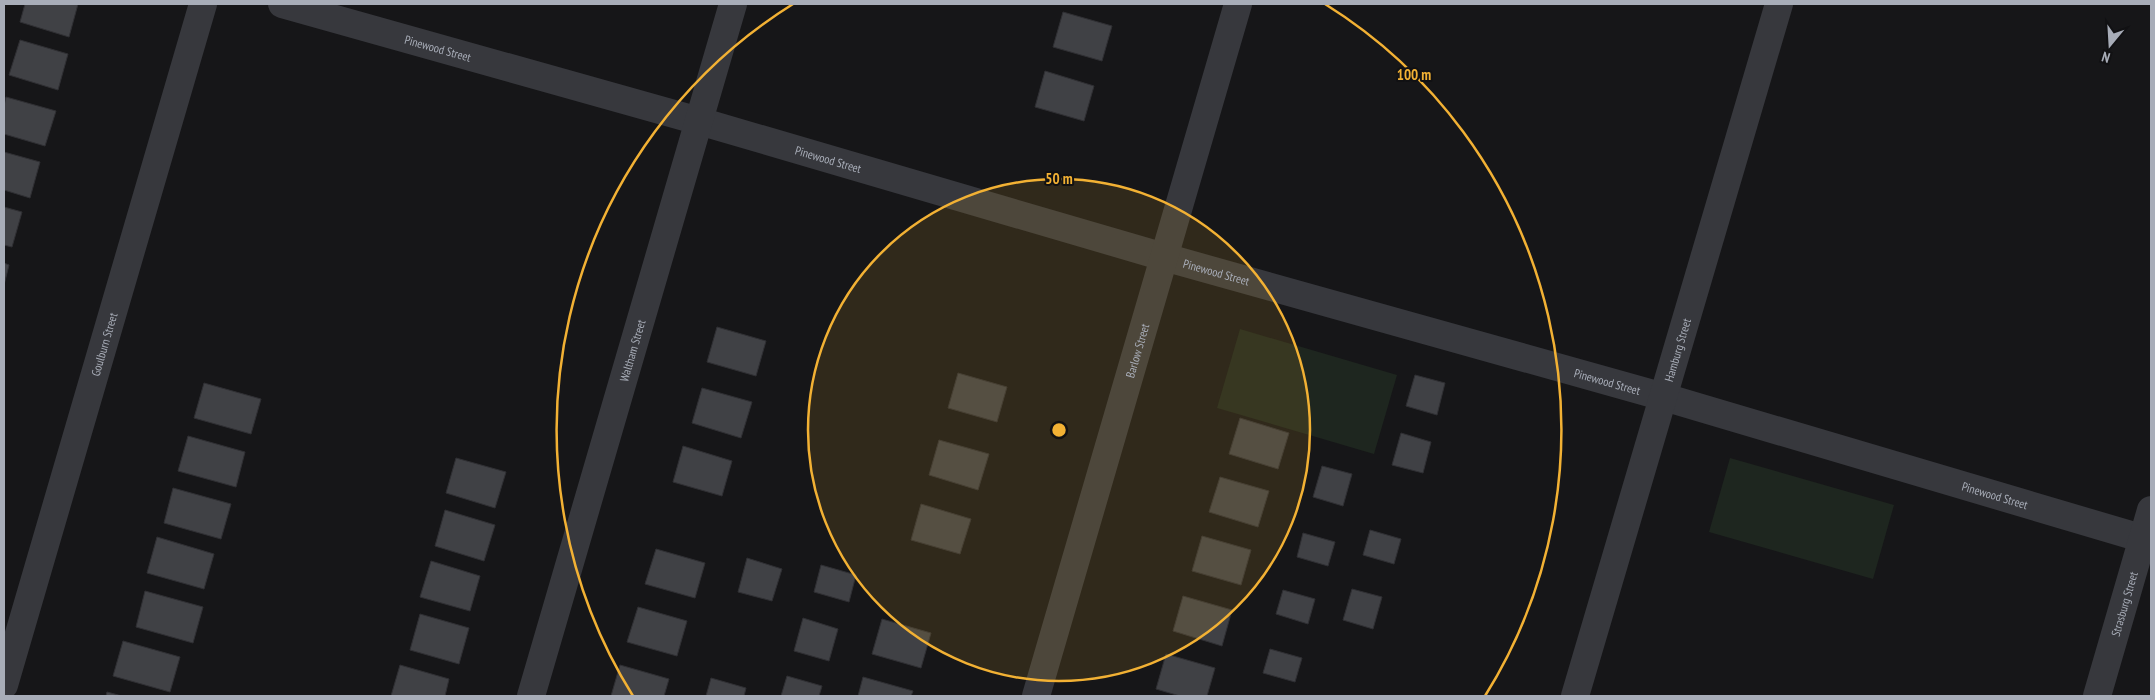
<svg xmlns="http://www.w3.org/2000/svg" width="2155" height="700" font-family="'PT Sans Narrow',sans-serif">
  <rect width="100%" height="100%" fill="#161618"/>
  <g fill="#1e261f">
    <path d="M1240 329 1397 375 1374 454 1217 408Z"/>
    <path d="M1730 458 1894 505 1873 579 1709 532Z"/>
  </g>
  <g fill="#404145" stroke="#303034">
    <path d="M25 4H78L69 37 20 22Z"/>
    <path d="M1063 12 1112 26 1102 61 1053 47Z"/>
    <path d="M20 40 68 54 58 90 9 75Z"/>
    <path d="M1045 71 1094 86 1084 121 1035 107Z"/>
    <path d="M6 97 56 111 45 146 4 134V106Z"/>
    <path d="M4 152 40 162 30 198 4 190Z"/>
    <path d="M4 207 22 212 12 247 4 245Z"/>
    <path d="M4 263 9 265 4 285Z"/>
    <path d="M717 327 766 341 756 376 707 362Z"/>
    <path d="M958 373 1007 387 997 422 948 408Z"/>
    <path d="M1415 375 1445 383 1437 415 1406 406Z"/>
    <path d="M204 383 261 399 251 434 194 418Z"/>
    <path d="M702 388 752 402 741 438 692 423Z"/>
    <path d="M1240 418 1289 433 1278 469 1229 454Z"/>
    <path d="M1401 433 1431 442 1423 473 1392 465Z"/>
    <path d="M188 436 245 452 236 487 178 471Z"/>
    <path d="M939 440 989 454 978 490 929 475Z"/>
    <path d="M683 446 732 461 722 496 673 482Z"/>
    <path d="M456 458 506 472 495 508 446 493Z"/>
    <path d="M1322 466 1352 474 1343 506 1313 497Z"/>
    <path d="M1220 477 1269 491 1258 527 1209 512Z"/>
    <path d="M173 488 231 504 221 539 164 523Z"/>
    <path d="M921 504 971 519 960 554 911 540Z"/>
    <path d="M445 510 495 525 484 561 435 546Z"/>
    <path d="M1370 530 1401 539 1394 564 1363 555Z"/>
    <path d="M1303 533 1335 542 1328 566 1297 557Z"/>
    <path d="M1202 536 1251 550 1241 585 1192 571Z"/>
    <path d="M157 537 214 554 204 589 147 573Z"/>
    <path d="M656 549 705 563 695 598 645 584Z"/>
    <path d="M747 558 782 569 772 601 738 592Z"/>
    <path d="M431 561 480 576 470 611 420 597Z"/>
    <path d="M821 565 856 575 849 602 814 592Z"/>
    <path d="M1352 589 1382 597 1373 629 1343 620Z"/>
    <path d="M1283 590 1315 599 1308 624 1276 614Z"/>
    <path d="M145 591 203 607 193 643 136 627Z"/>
    <path d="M1183 596 1232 610 1222 646 1173 631Z"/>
    <path d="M638 607 687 621 677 656 627 642Z"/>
    <path d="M420 614 469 628 459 664 410 650Z"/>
    <path d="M803 618 838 629 829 661 794 651Z"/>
    <path d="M882 619 931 633 921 668 872 654Z"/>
    <path d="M123 641 180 657 170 692 113 676Z"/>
    <path d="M1270 649 1302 658 1295 682 1263 673Z"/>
    <path d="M1166 654 1215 668 1207 696H1180L1156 689Z"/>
    <path d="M400 665 449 679 445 696H391Z"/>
    <path d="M620 665 669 679 664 696H611Z"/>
    <path d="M787 676 822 686 819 696H781Z"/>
    <path d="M863 677 913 691 911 696H858Z"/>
    <path d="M711 678 746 688 744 696H706Z"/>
    <path d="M107 692 122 696H106Z"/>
  </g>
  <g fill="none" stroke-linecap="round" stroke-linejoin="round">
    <g stroke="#37383d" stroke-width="28">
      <path id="s1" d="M282 4 699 121 1164 257 1664 397 2151 541"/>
      <path id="s2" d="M4 685 203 4"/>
      <path id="s3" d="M531 696 733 4"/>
      <path id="s4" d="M1036 696 1238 4"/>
      <path id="s5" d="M1575 696 1779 4"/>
      <path id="s6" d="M2097 696 2151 510"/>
    </g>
  </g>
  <circle cx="1059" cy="430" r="251" fill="#f2b134" fill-opacity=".12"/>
  <g fill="none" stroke="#f2b134" stroke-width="2.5">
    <circle cx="1059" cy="430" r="251"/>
    <path d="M633 696A502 502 0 0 1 793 4M1325 4A502 502 0 0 1 1485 696"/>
  </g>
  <g text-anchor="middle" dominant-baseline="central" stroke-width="4" stroke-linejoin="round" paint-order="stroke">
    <g font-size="12" fill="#a8adb8" stroke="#111113">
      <text stroke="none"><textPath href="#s1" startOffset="162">Pinewood Street</textPath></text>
      <text stroke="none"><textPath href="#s1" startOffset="568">Pinewood Street</textPath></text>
      <text stroke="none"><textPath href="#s1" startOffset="972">Pinewood Street</textPath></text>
      <text stroke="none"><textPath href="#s2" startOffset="355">Goulburn Street</textPath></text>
      <text stroke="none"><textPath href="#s3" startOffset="360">Waltham Street</textPath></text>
      <text stroke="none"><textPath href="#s4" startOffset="360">Barlow Street</textPath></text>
      <text stroke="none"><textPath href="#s5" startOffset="361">Hamburg Street</textPath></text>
      <text stroke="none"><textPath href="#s1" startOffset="1378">Pinewood Street</textPath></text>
      <text stroke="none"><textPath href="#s1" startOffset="1782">Pinewood Street</textPath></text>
      <text stroke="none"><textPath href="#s6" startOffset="96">Strasburg Street</textPath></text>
    </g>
  </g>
  <circle cx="1059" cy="430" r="8" fill="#f2b134" stroke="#111113" stroke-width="2.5"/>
  <g font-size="15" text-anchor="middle" font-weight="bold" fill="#f2b134" stroke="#111113" stroke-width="4" stroke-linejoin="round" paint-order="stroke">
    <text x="1414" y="80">100 m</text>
    <text x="1059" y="184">50 m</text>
  </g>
  <rect width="2155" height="700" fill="none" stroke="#a8adb8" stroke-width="10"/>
  <g transform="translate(2110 45) rotate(198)" stroke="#111113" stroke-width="4" paint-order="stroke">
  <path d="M0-4L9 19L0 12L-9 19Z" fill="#a8adb8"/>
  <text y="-8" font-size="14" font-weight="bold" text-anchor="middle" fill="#a8adb8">N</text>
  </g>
</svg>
